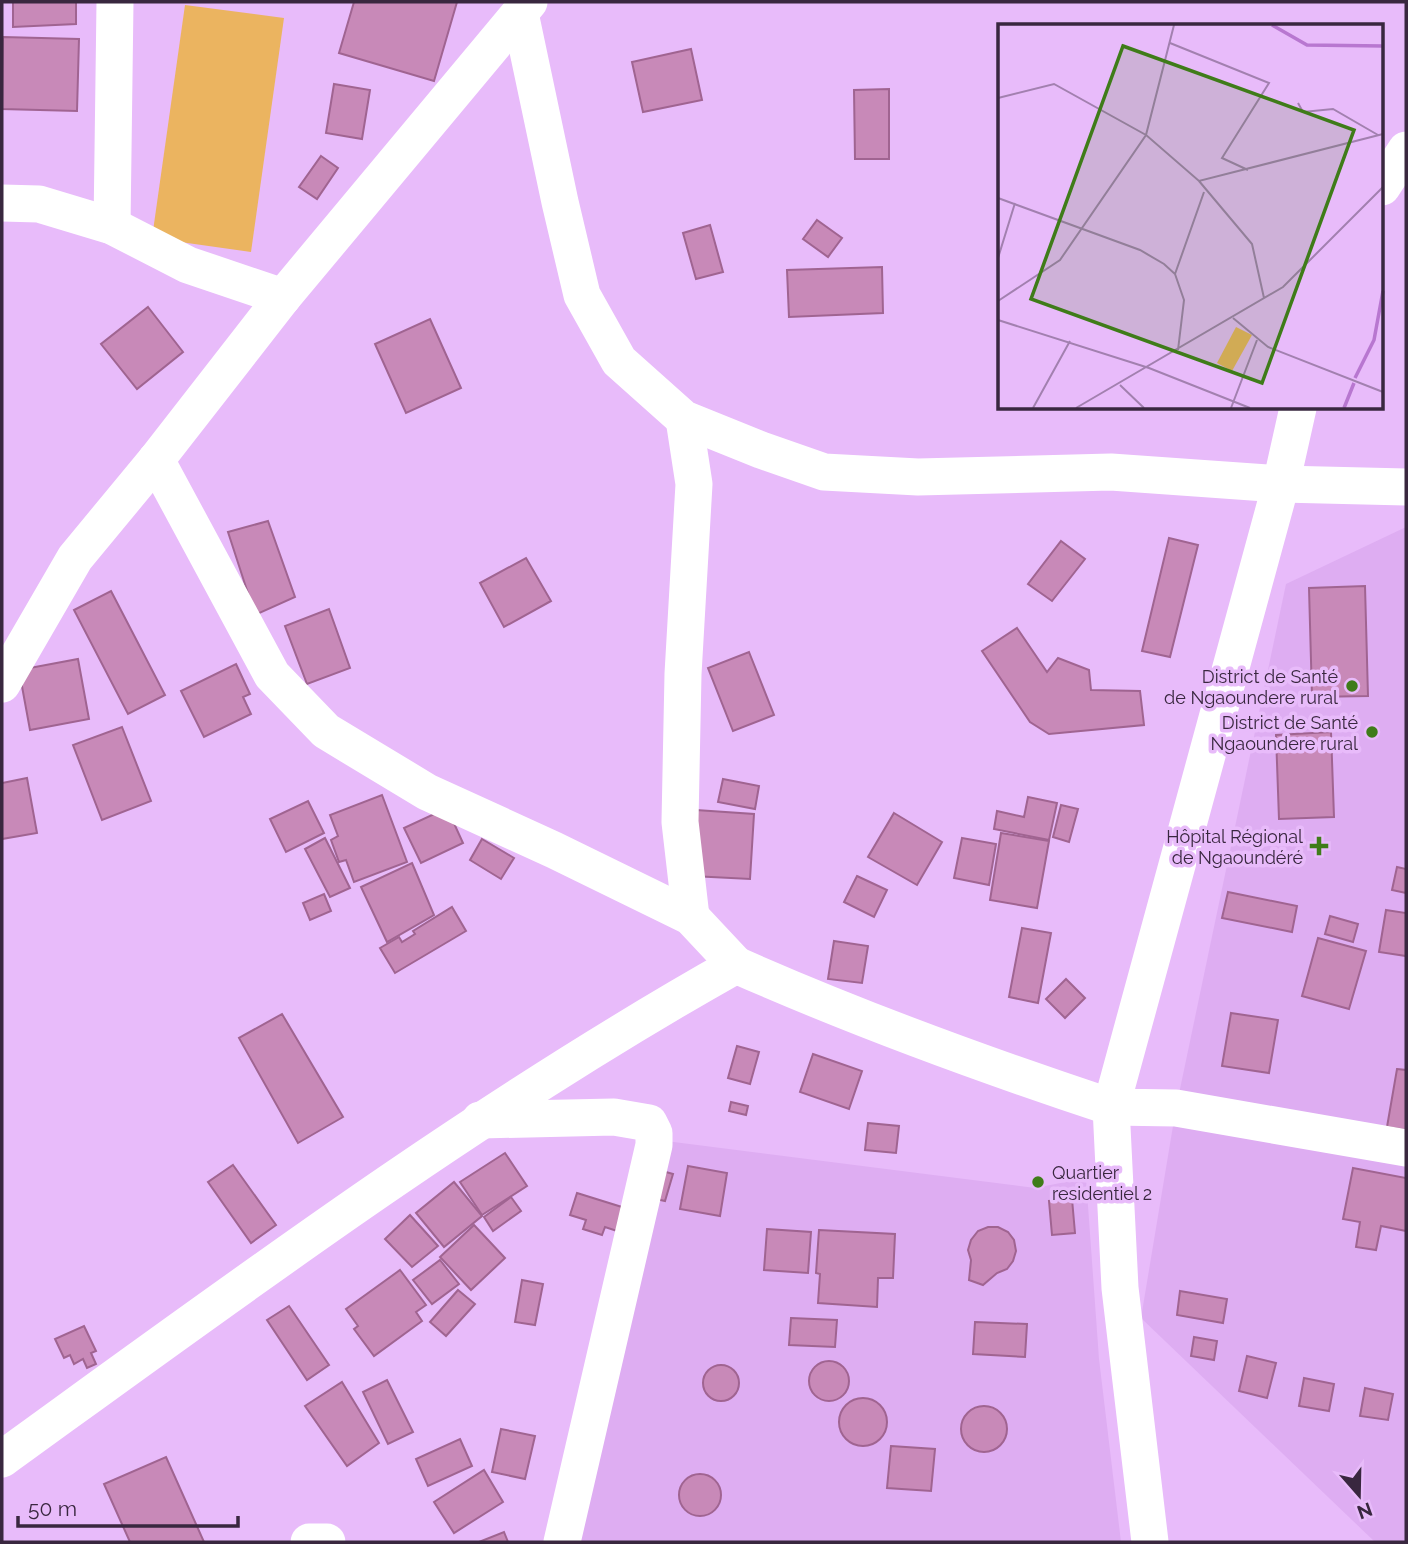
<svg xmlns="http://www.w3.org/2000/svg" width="1408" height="1544" font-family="Raleway,sans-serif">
  <rect width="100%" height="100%" fill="#e8bbfa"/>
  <g fill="#deadf2">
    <path d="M1406 527V1542H1375L1141 1318 1176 1108 1286 584Z"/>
    <path d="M658 1140 1035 1188 1086 1178 1099 1359 1121 1542H564Z"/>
  </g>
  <path fill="#ebb460" d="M185 5 284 18 251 252 152 238Z"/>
  <g fill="#c889b8" stroke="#a06491" stroke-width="2">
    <path d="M13 2H76V24L13 27Z"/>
    <path d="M354 2H457L434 81 339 53Z"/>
    <path d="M3 37 79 39 77 111 2 109Z"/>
    <path d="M691 49 702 100 643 112 632 62Z"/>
    <path d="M334 84 370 90 362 139 326 133Z"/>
    <path d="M889 89V159H855L854 90Z"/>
    <path d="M321 156 338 168 317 199 299 187Z"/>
    <path d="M817 220 842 238 828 257 803 239Z"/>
    <path d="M710 225 723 272 696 279 683 233Z"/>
    <path d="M882 267 883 313 789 317 787 270Z"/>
    <path d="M148 307 183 352 137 389 101 344Z"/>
    <path d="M430 319 461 388 406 413 375 344Z"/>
    <path d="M268 521 295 597 255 615 228 532Z"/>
    <path d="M1169 538 1198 545 1170 657 1142 651Z"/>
    <path d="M1061 541 1085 559 1052 601 1028 584Z"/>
    <path d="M526 558 551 601 504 627 480 583Z"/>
    <path d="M1365 586 1368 696 1312 697 1309 588Z"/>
    <path d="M111 591 165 695 128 714 74 610Z"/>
    <path d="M329 609 350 668 307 684 285 626Z"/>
    <path d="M1017 628 1047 672 1058 658 1089 670 1091 690 1140 691 1144 725 1049 734 1030 722 982 651Z"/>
    <path d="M749 652 774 715 733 731 708 668Z"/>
    <path d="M78 659 89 719 30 730 19 670Z"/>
    <path d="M236 664 250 694 243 697 251 714 204 737 181 691Z"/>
    <path d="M122 727 151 801 102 820 73 745Z"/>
    <path d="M1331 732 1334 817 1279 819 1276 735Z"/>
    <path d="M27 778 37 833 2 839V783Z"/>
    <path d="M723 779 759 786 755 809 718 802Z"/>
    <path d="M382 795 407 862 354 882 346 860 339 862 331 840 338 836 330 815Z"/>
    <path d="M1028 797 1057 803 1049 840 994 829 997 811 1024 817Z"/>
    <path d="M308 801 324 833 286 852 270 819Z"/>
    <path d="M1061 805 1078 809 1069 842 1053 837Z"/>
    <path d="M447 808 463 843 421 863 404 828Z"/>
    <path d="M696 810 754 814 750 879 692 876Z"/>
    <path d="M894 813 942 842 917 885 868 857Z"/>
    <path d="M1001 833 1049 841 1037 908 990 900Z"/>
    <path d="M325 838 350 888 330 897 305 849Z"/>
    <path d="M962 838 996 844 989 885 954 878Z"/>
    <path d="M482 839 514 858 501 879 470 860Z"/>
    <path d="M412 863 434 915 387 942 361 887Z"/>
    <path d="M1397 867 1406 869V893L1392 890Z"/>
    <path d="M857 876 887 890 874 917 844 902Z"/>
    <path d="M1228 892 1297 906 1292 932 1222 918Z"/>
    <path d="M324 894 331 911 310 920 303 903Z"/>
    <path d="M452 907 466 931 395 973 380 948 399 937 402 942 415 934 413 931Z"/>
    <path d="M1386 910 1406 913V956L1379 952Z"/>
    <path d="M1330 916 1358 924 1353 942 1325 934Z"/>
    <path d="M1022 928 1051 933 1038 1003 1009 997Z"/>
    <path d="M1318 938 1366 951 1349 1009 1302 996Z"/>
    <path d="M834 941 868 946 862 983 828 979Z"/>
    <path d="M1066 979 1085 998 1065 1018 1046 999Z"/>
    <path d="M1231 1013 1278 1020 1269 1073 1222 1066Z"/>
    <path d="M282 1014 343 1117 298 1143 239 1038Z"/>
    <path d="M737 1046 759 1052 750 1084 728 1078Z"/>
    <path d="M813 1054 862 1071 849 1109 800 1092Z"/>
    <path d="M1397 1069 1406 1070V1130L1387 1127Z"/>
    <path d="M731 1102 748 1106 746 1115 729 1111Z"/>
    <path d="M868 1123 899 1126 896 1153 865 1150Z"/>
    <path d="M505 1153 527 1186 482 1215 460 1182Z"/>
    <path d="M233 1165 276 1225 251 1243 208 1182Z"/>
    <path d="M688 1166 727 1173 720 1216 680 1209Z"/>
    <path d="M1353 1168 1406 1178V1231L1381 1226 1376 1250 1356 1247 1360 1222 1343 1219Z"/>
    <path d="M655 1169 673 1174 665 1201 647 1197Z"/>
    <path d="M454 1182 482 1216 444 1247 416 1213Z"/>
    <path d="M577 1193 625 1208 617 1231 605 1227 602 1235 583 1229 586 1220 570 1215Z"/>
    <path d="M511 1197 521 1211 493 1231 484 1217Z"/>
    <path d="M1072 1199 1075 1233 1052 1235 1049 1201Z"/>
    <path d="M410 1215 438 1246 412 1267 385 1239Z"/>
    <path d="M474 1225 505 1258 471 1290 440 1257Z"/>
    <path d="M988 1227H998L1008 1232 1014 1240 1016 1251 1013 1261 1007 1269 997 1273 983 1285 969 1280 971 1260 968 1250 971 1240 978 1231Z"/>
    <path d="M767 1229 811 1232 808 1273 764 1270Z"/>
    <path d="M819 1230 895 1234 893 1278H878L877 1307 818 1303 820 1274 816 1273Z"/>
    <path d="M440 1260 459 1284 432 1304 413 1280Z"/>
    <path d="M400 1270 426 1305 416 1312 422 1321 374 1356 354 1329 358 1326 346 1309Z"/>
    <path d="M522 1280 543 1284 535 1325 515 1322Z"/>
    <path d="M458 1290 475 1304 446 1336 430 1322Z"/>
    <path d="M1180 1291 1227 1299 1223 1323 1177 1315Z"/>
    <path d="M289 1306 329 1365 307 1380 267 1320Z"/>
    <path d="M791 1318 837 1320 835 1347 789 1345Z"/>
    <path d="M975 1322 1027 1324 1025 1357 973 1354Z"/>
    <path d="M84 1326 96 1351 91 1353 96 1364 87 1368 83 1359 74 1364 70 1355 64 1358 55 1339Z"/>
    <path d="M1194 1337 1217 1341 1214 1360 1191 1356Z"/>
    <path d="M1247 1356 1276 1363 1267 1398 1239 1391Z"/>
    <circle cx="829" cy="1381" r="20"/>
    <circle cx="721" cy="1383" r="18"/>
    <path d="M1304 1378 1334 1384 1329 1411 1299 1406Z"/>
    <path d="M387 1380 413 1432 388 1444 363 1392Z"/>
    <path d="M342 1382 379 1443 347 1466 305 1406Z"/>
    <path d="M1365 1388 1393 1394 1388 1420 1360 1416Z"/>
    <circle cx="863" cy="1422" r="24"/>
    <circle cx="984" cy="1429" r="23"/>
    <path d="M501 1429 535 1436 525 1479 492 1472Z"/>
    <path d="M460 1439 472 1466 428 1486 416 1459Z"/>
    <path d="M891 1446 935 1449 931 1491 887 1488Z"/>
    <path d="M166 1457 204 1542H130L104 1484Z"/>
    <path d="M484 1470 503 1502 454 1533 434 1502Z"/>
    <circle cx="700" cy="1495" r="21"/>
    <path d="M504 1532 508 1542H479Z"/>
  </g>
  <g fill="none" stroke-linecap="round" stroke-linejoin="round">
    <g stroke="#fff" stroke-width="37">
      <path d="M520 13 560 202 582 295 619 361 684 419 761 450 824 472 918 477 1111 472 1281 484 1406 487"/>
      <path d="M1382 187 1406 150"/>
      <path d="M2 203 39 204 112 226 188 265 283 297"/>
      <path d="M112 226 115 2"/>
      <path d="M1298 408 1281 484 1111 1107 1176 1108 1406 1148"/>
      <path d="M684 419 694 484 683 674 680 822 691 917"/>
      <path d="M156 460 272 675 326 731 427 792 554 850 691 917 736 965"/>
      <path d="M2 684 75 558 156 460 283 297 529 2"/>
      <path d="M480 1120 614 1117 649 1123 654 1133V1145L562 1542"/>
      <path d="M2 1459C241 1286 478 1110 736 965 858 1019 984 1065 1111 1107L1120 1288 1150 1542"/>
      <path d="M309 1542H327"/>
    </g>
  </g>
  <g fill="#3f7c19" stroke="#e8bbfa" stroke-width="2.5">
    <circle cx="1352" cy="686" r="7"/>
    <circle cx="1372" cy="732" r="7"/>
    <path d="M1315.5 835.5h7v7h7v7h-7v7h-7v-7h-7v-7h7z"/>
    <circle cx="1038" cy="1182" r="7"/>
  </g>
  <g text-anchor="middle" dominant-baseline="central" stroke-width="7" stroke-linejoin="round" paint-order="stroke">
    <g font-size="18" fill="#39273f" stroke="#e8bbfa" text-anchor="end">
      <text x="1338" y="676">District de Santé<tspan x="1338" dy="21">de Ngaoundere rural</tspan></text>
      <text x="1358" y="722">District de Santé<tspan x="1358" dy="21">Ngaoundere rural</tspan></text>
      <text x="1303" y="836">Hôpital Régional<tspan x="1303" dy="21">de Ngaoundéré</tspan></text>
      <text x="1052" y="1172" text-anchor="start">Quartier<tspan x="1052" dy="21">residentiel 2</tspan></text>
    </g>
  </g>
  <g transform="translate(998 24)">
    <rect width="385" height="385" fill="#e8bbfa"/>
    <path d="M238 303 254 311 234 347 219 339Z" fill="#ebb460"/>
    <path fill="none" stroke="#b877d0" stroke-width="3.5" d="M274 1 309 21 385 22M357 354 376 316 385 267M346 384 356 359"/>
    <path fill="none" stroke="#a280af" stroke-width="2" d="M176 1 148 111 201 157 385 110M172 19 271 59 224 134 250 146M0 74 56 60 148 111 62 236 0 277M300 79 305 88 335 85 380 111M201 157 254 220 266 274M0 174 142 226 166 240 177 250 186 276 180 326M0 234 17 179M177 250 206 168M235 294 270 323 385 368M0 296 151 344 252 384M122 361 146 384M35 384 72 317M78 384 285 263 385 163M233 384 259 316"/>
    <path fill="#3f7c19" fill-opacity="0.15" stroke="#3f7c19" stroke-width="3.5" d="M125 22 356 106 264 359 33 275Z"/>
    <rect width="385" height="385" fill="none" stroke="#39273f" stroke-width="3.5"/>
  </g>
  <rect width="1408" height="1544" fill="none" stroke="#39273f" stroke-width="7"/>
  <g transform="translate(1359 1495) rotate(160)" stroke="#e8bbfa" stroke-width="5" paint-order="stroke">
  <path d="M0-5L12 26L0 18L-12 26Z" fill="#39273f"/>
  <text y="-10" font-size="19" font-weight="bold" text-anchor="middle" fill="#39273f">N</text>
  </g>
  <path d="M18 1516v10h220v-10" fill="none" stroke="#39273f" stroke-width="3.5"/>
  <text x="28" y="1516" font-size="21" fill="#39273f" stroke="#e8bbfa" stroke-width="5" paint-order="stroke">50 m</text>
</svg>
